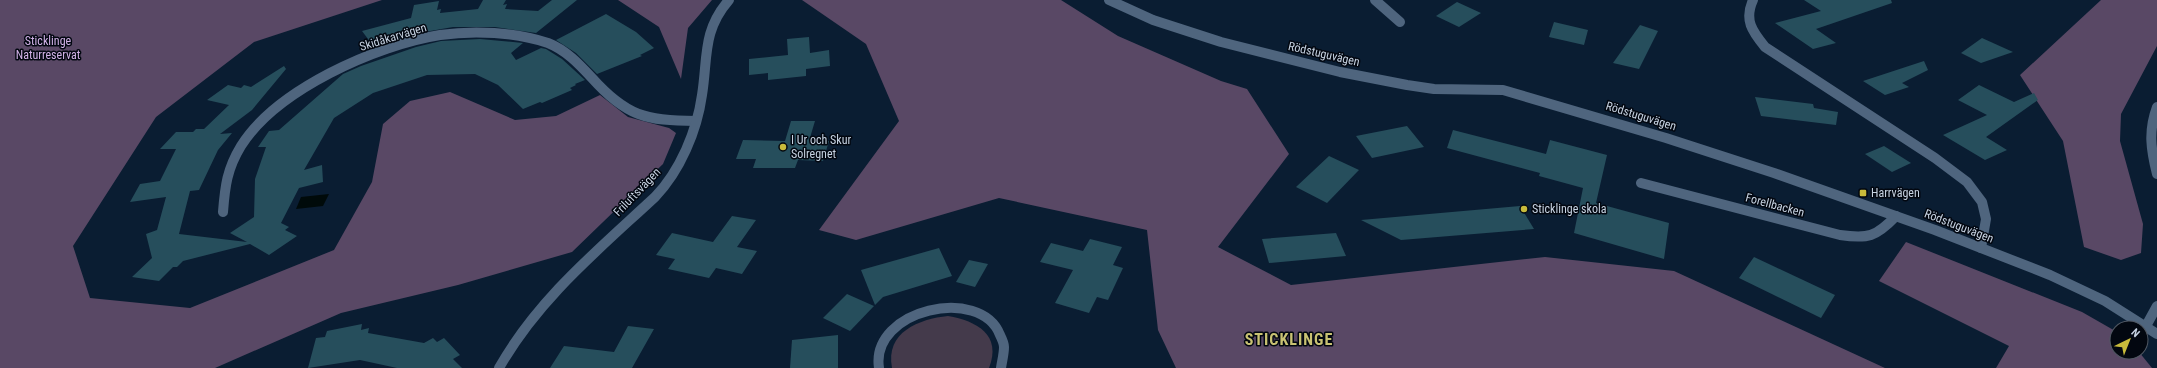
<svg xmlns="http://www.w3.org/2000/svg" width="2157" height="368" font-family="'Roboto Condensed',sans-serif">
  <rect width="100%" height="100%" fill="#0a1d32"/>
  <path fill="#443a4b" d="M948 316C977 321 1002 335 989 368H892C885 332 919 319 948 316Z"/>
  <g fill="#594865">
    <path d="M0 0H382L254 42 156 117 73 246 90 298 190 308 334 250 372 182 383 124 410 101 450 92 515 120 556 116 600 95 628 117 669 128 676 133 663 164 572 252 458 285 341 313 215 368H0Z"/>
    <path d="M618 0H712L688 28 681 79 659 27Z"/>
    <path d="M802 0H1061L1118 36 1221 81 1247 89 1289 154 1218 247 1291 285 1545 257 1674 271 1885 368H1176L1158 330 1147 230 999 198 856 240 819 230 899 121 866 44Z"/>
    <path d="M2101 0H2157V46L2121 114 2120 141 2143 224 2141 253 2121 260 2084 247 2063 141 2020 75Z"/>
    <path d="M1906 242 2082 312 2117 332V352H2139L2152 368H1996L2009 346 1879 281Z"/>
  </g>
  <path fill="#000a0a" d="M329 194 323 206 296 209 301 197Z"/>
  <g fill="#264e5c">
    <path d="M483 0H506L503 5 507 4 505 9 538 11 552 0H577L536 33 495 27H453L413 34 374 47 362 31 411 18 414 5 439 1 437 10 441 9 440 13 478 9Z"/>
    <path d="M1804 0H1891L1892 3 1816 29 1836 43 1813 49 1775 23 1821 11Z"/>
    <path d="M1457 2 1481 13 1459 27 1436 16Z"/>
    <path d="M606 14 636 32 654 48 640 55 642 56 597 74 576 53 556 40Z"/>
    <path d="M1554 22 1588 30 1584 45 1549 37Z"/>
    <path d="M1640 25 1658 31 1639 69 1613 63Z"/>
    <path d="M809 37 810 53 829 50 830 66 806 69V76L768 80V73L749 75V59L788 55 787 39Z"/>
    <path d="M1982 38 2013 52 1981 63 1961 53Z"/>
    <path d="M480 39 523 43 511 53 516 60 541 48 546 49 562 59 585 80 575 84 576 85 570 88 572 90 542 103 540 102 523 109 498 85 475 74 427 75 373 93 334 118 304 170 322 165 323 182 299 188 281 223 289 227 285 230 297 236 269 255 250 244 183 261 177 267H173L159 281 132 277 152 258 146 234 157 230 166 197 130 202 140 184 160 181 176 149H160L176 132H193L196 129H204L229 105 207 100 228 85 241 88 244 85 251 87 284 66 286 69 252 110 220 134 232 133 218 150 199 190 190 191 179 234 247 242 230 233 254 217 255 179 266 147H258L269 131 279 130 343 74 361 66 416 47 441 41Z"/>
    <path d="M1924 61 1928 70 1902 83 1909 87 1885 95 1863 81Z"/>
    <path d="M1979 85 2014 102 2034 93 2038 100 1986 137 2007 150 1985 160 1943 135 1987 115 1958 100Z"/>
    <path d="M1755 97 1813 104 1814 108 1838 112 1836 125 1761 116Z"/>
    <path d="M791 121H815L809 141H829L823 161 798 160 795 168H753L756 159H736L743 140 785 141Z"/>
    <path d="M1407 126 1424 147 1372 158 1356 136Z"/>
    <path d="M1453 130 1546 154 1550 140 1607 155 1596 203 1669 223 1664 259 1574 233 1583 188 1539 176 1540 173 1447 148Z"/>
    <path d="M1884 146 1911 163 1892 172 1865 154Z"/>
    <path d="M1329 156 1359 170 1327 203 1296 187Z"/>
    <path d="M1520 206 1534 229 1401 240 1361 220Z"/>
    <path d="M732 216 756 220 737 247 757 251 742 274 716 268 709 278 668 269 675 259 656 255 672 233 713 242Z"/>
    <path d="M1336 233 1346 256 1269 263 1262 239Z"/>
    <path d="M1090 239 1122 247 1113 265 1123 268 1108 300 1097 297 1089 313 1055 303 1073 270 1040 262 1051 243 1083 251Z"/>
    <path d="M939 248 952 276 883 297 875 305 861 270Z"/>
    <path d="M1754 257 1835 295 1821 318 1739 278Z"/>
    <path d="M969 260 988 264 975 287 956 282Z"/>
    <path d="M847 294 874 306 850 331 823 318Z"/>
    <path d="M362 324 361 330 369 328 368 333 424 343 433 338 437 342 444 338 460 355 453 359 462 368H397L360 360 308 368 316 338 325 337 327 331Z"/>
    <path d="M628 326 654 329 632 368H550L564 346 614 352Z"/>
    <path d="M838 335V368H790L792 340Z"/>
  </g>
  <g fill="none" stroke-linecap="round" stroke-linejoin="round">
    <g stroke="#4f657e" stroke-width="10">
      <path d="M1375 0 1400 22"/>
      <path d="M1753 0C1744 20 1752 31 1765 47L1935 158 1967 182 1982 202 1986 219 1981 248"/>
      <path d="M2157 107C2148 131 2151 150 2157 174"/>
      <path d="M1641 183 1840 235C1868 239 1876 237 1896 216"/>
      <path d="M223 212C225 186 227 169 241 146 276 90 376 45 440 35 474 30 515 32 548 43 566 50 579 64 592 78 626 116 646 121 696 121"/>
      <path d="M2146 326 2157 306"/>
      <path d="M499 368C538 299 598 250 655 197 680 171 697 131 702 95 708 58 702 31 729 0"/>
      <path d="M879 368C870 309 981 285 1000 335 1002 339 1004 343 1004 347 1004 354 1002 361 1001 368"/>
    </g>
    <path stroke="#4f657e" stroke-width="10" d="M1109 0 1153 20 1221 42 1340 72 1407 85 1434 89 1503 90 1666 138 1774 173 1935 230 2050 275 2105 301 2157 334"/>
  </g>
  <g fill="#c8bb3b" stroke="#020710" stroke-width="1.5">
    <circle cx="783" cy="147" r="4"/>
    <rect x="1859" y="189" width="8" height="8" rx="2"/>
    <circle cx="1524" cy="209" r="4"/>
  </g>
  <g text-anchor="middle" dominant-baseline="central" stroke-width="3" stroke-linejoin="round" paint-order="stroke">
    <g font-size="12" fill="#c7d3e2" stroke="#020710">
      <text transform="translate(393 37) rotate(-17)">Skidåkarvägen</text>
      <text transform="translate(1324 54) rotate(13)">Rödstuguvägen</text>
      <text transform="translate(1641 116) rotate(17)">Rödstuguvägen</text>
      <text transform="translate(637 192) rotate(-46)">Friluftsvägen</text>
      <text transform="translate(1775 205) rotate(15)">Forellbacken</text>
      <text transform="translate(1959 226) rotate(21)">Rödstuguvägen</text>
    </g>
    <g font-size="12" fill="#d3b3e8" stroke="#020710">
      <text x="48" y="41">Sticklinge<tspan x="48" dy="14">Naturreservat</tspan></text>
    </g>
    <g font-size="12" fill="#c7d3e2" stroke="#020710" text-anchor="start">
      <text x="791" y="140">I Ur och Skur<tspan x="791" dy="14">Solregnet</tspan></text>
      <text x="1871" y="193">Harrvägen</text>
      <text x="1532" y="209">Sticklinge skola</text>
    </g>
    <g font-size="16" font-weight="bold" letter-spacing="1" fill="#c9c273" stroke="#020710">
      <text x="1289" y="339">STICKLINGE</text>
    </g>
  </g>
  <g transform="translate(2129 340) rotate(43)"><circle r="19" fill="#020710" stroke="#515964"/>
  <path d="M0-3L7 15L0 10L-7 15Z" fill="#c8bb3b"/>
  <text y="-6" font-size="11" font-weight="bold" text-anchor="middle" fill="#c7d3e2">N</text>
  </g>
</svg>
